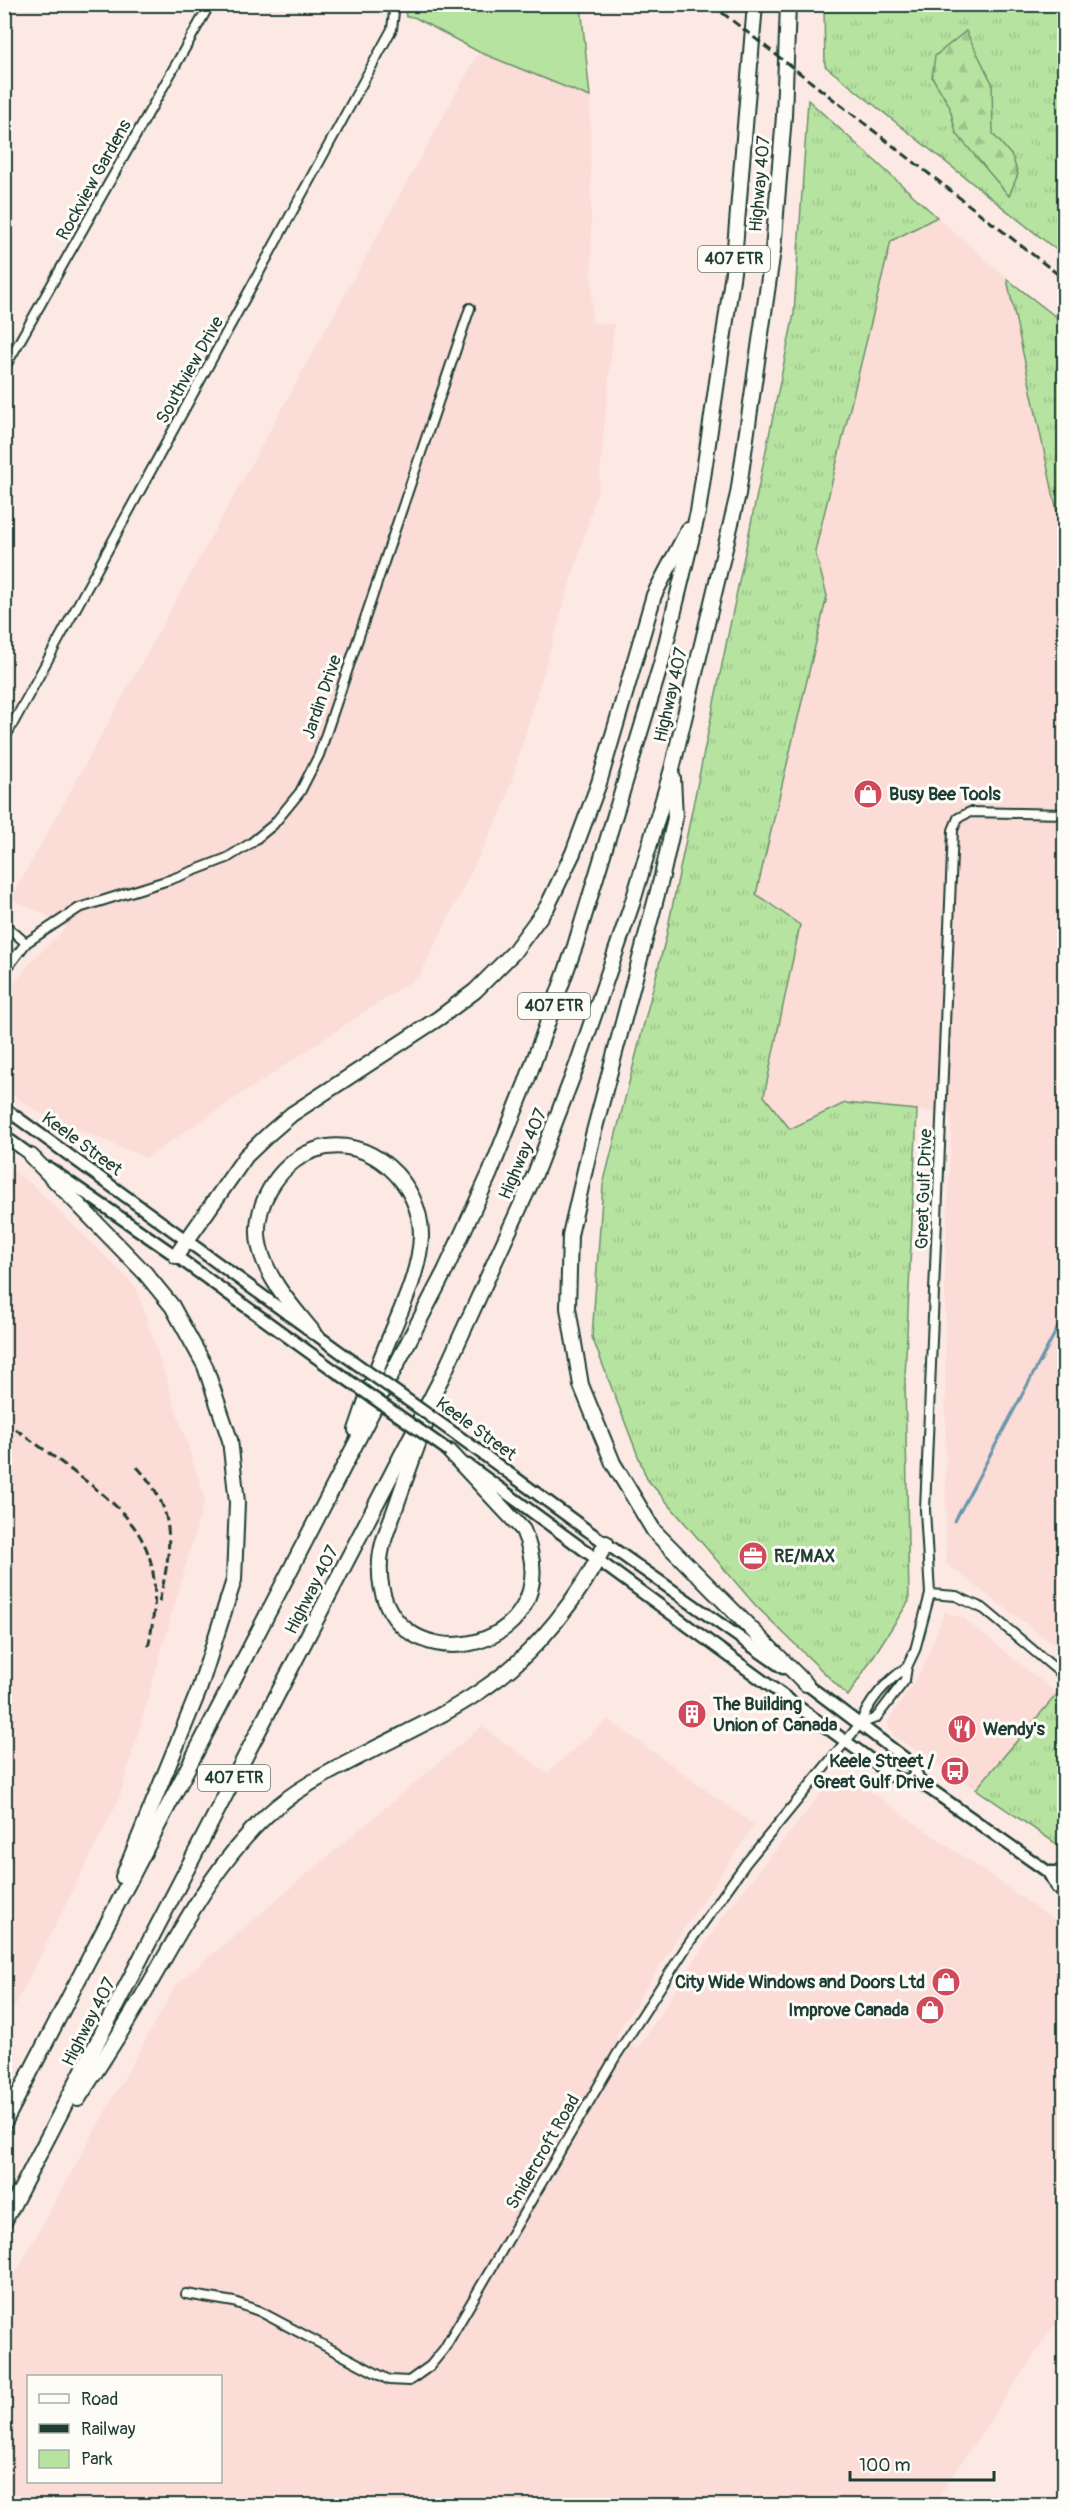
<svg xmlns="http://www.w3.org/2000/svg" width="1069" height="2510" font-family="Pangolin,sans-serif">
  <defs>
    <pattern id="grass-tufts" width="24" height="20" patternUnits="userSpaceOnUse" patternTransform="scale(1.5)"><rect width="24" height="20" fill="#b7e3a1"/><path d="M3 7l-1-3M5 7V3M7 7l1-3M15 17l-1-3M17 17v-4M19 17l1-3" fill="none" stroke="#9dc48b"/></pattern>
    <pattern id="forest-firs" width="22" height="20" patternUnits="userSpaceOnUse" patternTransform="scale(1.5)"><rect width="22" height="20" fill="#b7e3a1"/><path d="M5 1l3.5 6h-7zM16 11l3.5 6h-7z" fill="#9dc48b"/></pattern>
  </defs>
  <rect width="100%" height="100%" fill="#fce9e4"/>
  <filter id="ink" filterUnits="userSpaceOnUse"><feTurbulence type="fractalNoise" baseFrequency=".0167" numOctaves="2"/><feDisplacementMap in="SourceGraphic" scale="12" xChannelSelector="R" yChannelSelector="G"/><feConvolveMatrix kernelMatrix="1 2 1 2 8 2 1 2 1" color-interpolation-filters="sRGB"/></filter>
  <g filter="url(#ink)">
    <g fill="#fbdcd7" fill-rule="evenodd">
      <path d="M479 52 590 97 592 322 614 324 599 485 504 806 420 975 146 1158 37 1112 5 1089V998L29 964 66 928 42 913 11 899Z"/>
      <path d="M937 217 1007 279 1064 544V1652L946 1564 945 1267 952 1114 845 1103 789 1129 764 1096 800 926 756 894 827 596 815 551 891 241Z"/>
      <path d="M5 1165 33 1185 136 1287 205 1498 120 1796 5 2026Z"/>
      <path d="M944 1612 963 1618 1057 1694 976 1789 895 1737 887 1723 923 1668Z"/>
      <path d="M608 1719 754 1825 674 1943 615 2037 637 2050 726 1912 836 1775 856 1782 1064 1927V2311L933 2505 40 2506 5 2488V2292L176 1985 482 1726 547 1773ZM28 2376H220V2482H28Z"/>
    </g>
    <g fill="url(#grass-tufts)" stroke="#6b906a" stroke-width="1.5">
      <path d="M824 5H1064V256L825 66Z"/>
      <path d="M808 100 937 217 891 241 815 551 827 596 756 894 800 925 764 1096 790 1129 845 1103 917 1110 905 1378 909 1601 848 1696 756 1606 647 1479 592 1337 603 1185 666 937 794 314Z"/>
      <path d="M1007 279 1064 323V544Z"/>
      <path d="M1057 1694 1064 1701V1849L976 1789Z"/>
    </g>
    <path fill="url(#forest-firs)" stroke="#6b906a" stroke-width="1.5" d="M966 31 992 83 993 134 1012 156 1018 174 1009 196 956 133 949 105 932 77 935 56Z"/>
    <path fill="#b7e3a1" stroke="#6b906a" stroke-width="1.5" d="M417 5H581L590 97 479 52 414 17H406L405 11Z"/>
    <g fill="none" stroke-linecap="round" stroke-linejoin="round">
      <path stroke="#6a96ab" stroke-width="3" d="M955 1521 1064 1316"/>
      <g stroke="#1f3d34" stroke-width="12">
        <g id="street">
          <path d="M4 369 210 4"/>
          <path d="M4 740 392 29 394 12 387 4"/>
          <path d="M4 924 26 943"/>
          <path d="M4 972 26 943 79 908 172 879 227 858 251 843 273 825 300 792 319 755 332 716 470 308"/>
          <path d="M930 1594 956 1596 984 1609 1064 1676"/>
          <path d="M860 1724 876 1718 905 1680 907 1667 915 1650 930 1594 925 1510 953 830 958 818 970 812 1064 814"/>
          <path d="M186 2294 234 2302 259 2311 389 2380 409 2381 430 2366 444 2349 616 2056 687 1946 746 1863 860 1724C869 1701 887 1681 907 1667"/>
        </g>
      </g>
      <g stroke="#1f3d34" stroke-width="15">
        <g id="secondary">
          <path d="M4 1108 347 1357"/>
          <path d="M4 1136 36 1159"/>
          <path d="M49 1168 176 1256 335 1371"/>
          <path d="M458 1436 584 1528 783 1668"/>
          <path d="M468 1465 897 1779 920 1782 1048 1872 1057 1888 1064 1893"/>
          <path d="M801 1680 911 1763 920 1782"/>
          <path d="M1048 1872H1064"/>
        </g>
      </g>
      <g stroke="#1f3d34" stroke-width="18">
        <g id="highway">
          <path d="M673 778 675 818 662 876 593 1135 570 1235 568 1308 581 1385 613 1463 654 1531 806 1684"/>
          <path d="M31 1156 145 1273 172 1306 205 1366 230 1440 237 1502 234 1580 199 1690 123 1877"/>
          <path d="M176 1256 246 1156 270 1133 292 1114 439 1018 475 991 513 953 547 907 573 853 599 783 654 595 688 530"/>
          <path d="M313 1332C293 1307 268 1281 260 1248 250 1210 277 1163 315 1150 369 1132 422 1184 421 1236 420 1276 394 1324 380 1361 371 1384 364 1407 356 1430"/>
          <path d="M426 1423C415 1451 405 1480 395 1509 389 1526 381 1543 380 1561 372 1693 578 1659 523 1530L449 1451"/>
          <path d="M78 2099C100 2064 123 2030 143 1995 180 1932 212 1867 266 1816 298 1786 340 1767 378 1747 415 1728 455 1710 489 1685 537 1652 581 1595 606 1543"/>
          <path d="M4 2123 445 1271 490 1173 526 1083 575 946 661 664 698 512 733 272 755 4"/>
          <path d="M4 2222 443 1375 535 1174 577 1065 633 901 672 769 738 494 773 250 784 116 788 4"/>
        </g>
      </g>
      <use href="#street" stroke="#fdfcf7" stroke-width="8"/>
      <use href="#secondary" stroke="#fdfcf7" stroke-width="10"/>
      <use href="#highway" stroke="#fdfcf7" stroke-width="14"/>
      <g stroke="#1f3d34" stroke-width="3" stroke-dasharray="9 4.5" stroke-linecap="butt">
        <path d="M711 4 1064 279"/>
        <path d="M4 1421C28 1438 52 1455 75 1473 146 1524 167 1559 148 1648"/>
        <path d="M137 1467C178 1510 172 1548 159 1602"/>
      </g>
      <g stroke="#1f3d34" stroke-width="15" stroke-linecap="butt">
        <g id="secondary-bridge">
          <path d="M347 1357 458 1436"/>
          <path d="M335 1371 449 1451"/>
        </g>
      </g>
      <use href="#secondary-bridge" stroke="#fdfcf7" stroke-width="10"/>
    </g>
  </g>
  <defs>
    <g id="shop-disc" transform="scale(1.5)"><circle r="9.5" fill="#d1495b" stroke="#fdfcf7"/><path d="M-5-2.5h2.3a2.7 3.5 0 0 1 5.4 0H5L5.5 6h-11ZM-1.5-2.5h3a1.5 2.3 0 0 0-3 0Z" fill="#fff"/></g>
    <g id="office-disc" transform="scale(1.5)"><circle r="9.5" fill="#d1495b" stroke="#fdfcf7"/><path d="M-6-3h4V-5.5h4V-3h4V5H-6ZM-1-4.5V-3h2v-1.5ZM-6 0V1H6V0Z" fill="#fff"/></g>
    <g id="building-disc" transform="scale(1.5)"><circle r="9.5" fill="#d1495b" stroke="#fdfcf7"/><path d="M-4-6H4V6H1V3H-1V6H-4ZM-2.5-4.3h1.7v1.8h-1.7ZM.8-4.3h1.7v1.8H.8ZM-2.5-1h1.7V.8h-1.7ZM.8-1h1.7V.8H.8Z" fill="#fff"/></g>
    <g id="restaurant-disc" transform="scale(1.5)"><circle r="9.5" fill="#d1495b" stroke="#fdfcf7"/><path d="M-5-6h1v4h1v-4h1v4h1v-4h1v5L-1.5 .5V6h-2V.5L-5-1ZM5-6V6H3V1.5H1.5Q1.5-4 5-6Z" fill="#fff"/></g>
    <g id="bus-disc" transform="scale(1.5)"><circle r="9.5" fill="#d1495b" stroke="#fdfcf7"/><path d="M-5-6H5V4H4V6H2V4H-2V6H-4V4H-5ZM-3.5-4V0h7V-4ZM-3.5 1.2v1.5H-2V1.2ZM2 1.2v1.5H3.5V1.2Z" fill="#fff"/></g>
  </defs>
  <g fill-rule="evenodd">
    <use href="#shop-disc" x="868" y="794"/>
    <use href="#office-disc" x="753" y="1556"/>
    <use href="#building-disc" x="692" y="1714"/>
    <use href="#restaurant-disc" x="962" y="1729"/>
    <use href="#bus-disc" x="955" y="1771"/>
    <use href="#shop-disc" x="946" y="1982"/>
    <use href="#shop-disc" x="930" y="2010"/>
  </g>
  <g text-anchor="middle" dominant-baseline="central" stroke-width="6" stroke-linejoin="round" paint-order="stroke">
    <g fill="#fdfcf7" stroke="#62766e" stroke-width="1.5">
      <rect x="698" y="246" width="72" height="26" rx="4.5"/>
      <rect x="518" y="993" width="72" height="26" rx="4.5"/>
      <rect x="198" y="1765" width="72" height="26" rx="4.5"/>
    </g>
    <g font-size="16" font-weight="bold" fill="#1f3d34">
      <text x="734" y="259">407 ETR</text>
      <text x="554" y="1006">407 ETR</text>
      <text x="234" y="1778">407 ETR</text>
    </g>
    <g font-size="18" fill="#1f3d34" stroke="#fdfcf7">
      <text transform="translate(94 180) rotate(-61)">Rockview Gardens</text>
      <text transform="translate(760 184) rotate(-85)">Highway 407</text>
      <text transform="translate(190 370) rotate(-61)">Southview Drive</text>
      <text transform="translate(671 695) rotate(-77)">Highway 407</text>
      <text transform="translate(322 697) rotate(-71)">Jardin Drive</text>
      <text transform="translate(82 1144) rotate(36)">Keele Street</text>
      <text transform="translate(523 1154) rotate(-67)">Highway 407</text>
      <text transform="translate(924 1189) rotate(-88)">Great Gulf Drive</text>
      <text transform="translate(476 1429) rotate(36)">Keele Street</text>
      <text transform="translate(312 1590) rotate(-63)">Highway 407</text>
      <text transform="translate(89 2022) rotate(-63)">Highway 407</text>
      <text transform="translate(543 2152) rotate(-60)">Snidercroft Road</text>
    </g>
    <g font-size="18" font-weight="bold" fill="#1f3d34" stroke="#fdfcf7" text-anchor="start">
      <text x="889" y="794">Busy Bee Tools</text>
      <text x="774" y="1556">RE/MAX</text>
      <text x="713" y="1704">The Building<tspan x="713" dy="21">Union of Canada</tspan></text>
      <text x="983" y="1729">Wendy's</text>
      <text x="934" y="1761" text-anchor="end">Keele Street /<tspan x="934" dy="21">Great Gulf Drive</tspan></text>
      <text x="925" y="1982" text-anchor="end">City Wide Windows and Doors Ltd</text>
      <text x="909" y="2010" text-anchor="end">Improve Canada</text>
    </g>
  </g>
  <rect width="1069" height="2510" fill="none" stroke="#fdfcf7" stroke-width="24"/>
  <rect x="12" y="12" width="1045" height="2486" fill="none" stroke="#1f3d34" stroke-width="2" filter="url(#ink)"/>
  <rect x="27" y="2375" width="195" height="108" fill="#fdfcf7" stroke="#a4b0a9" stroke-width="1.5"/>
  <rect x="39" y="2394" width="30" height="9" fill="#fdfcf7" stroke="#a4b0a9" stroke-width="1.5"/>
  <text x="81" y="2405" font-size="18" fill="#1f3d34">Road</text>
  <rect x="39" y="2424" width="30" height="9" fill="#1f3d34" stroke="#a4b0a9" stroke-width="1.5"/>
  <text x="81" y="2435" font-size="18" fill="#1f3d34">Railway</text>
  <rect x="39" y="2450" width="30" height="18" fill="#b7e3a1" stroke="#a4b0a9" stroke-width="1.5"/>
  <text x="81" y="2465" font-size="18" fill="#1f3d34">Park</text>
  <path d="M850 2471v9h144v-9" fill="none" stroke="#1f3d34" stroke-width="3"/>
  <text x="859" y="2471" font-size="18" fill="#1f3d34" stroke="#fdfcf7" stroke-width="4.5" paint-order="stroke">100 m</text>
</svg>
